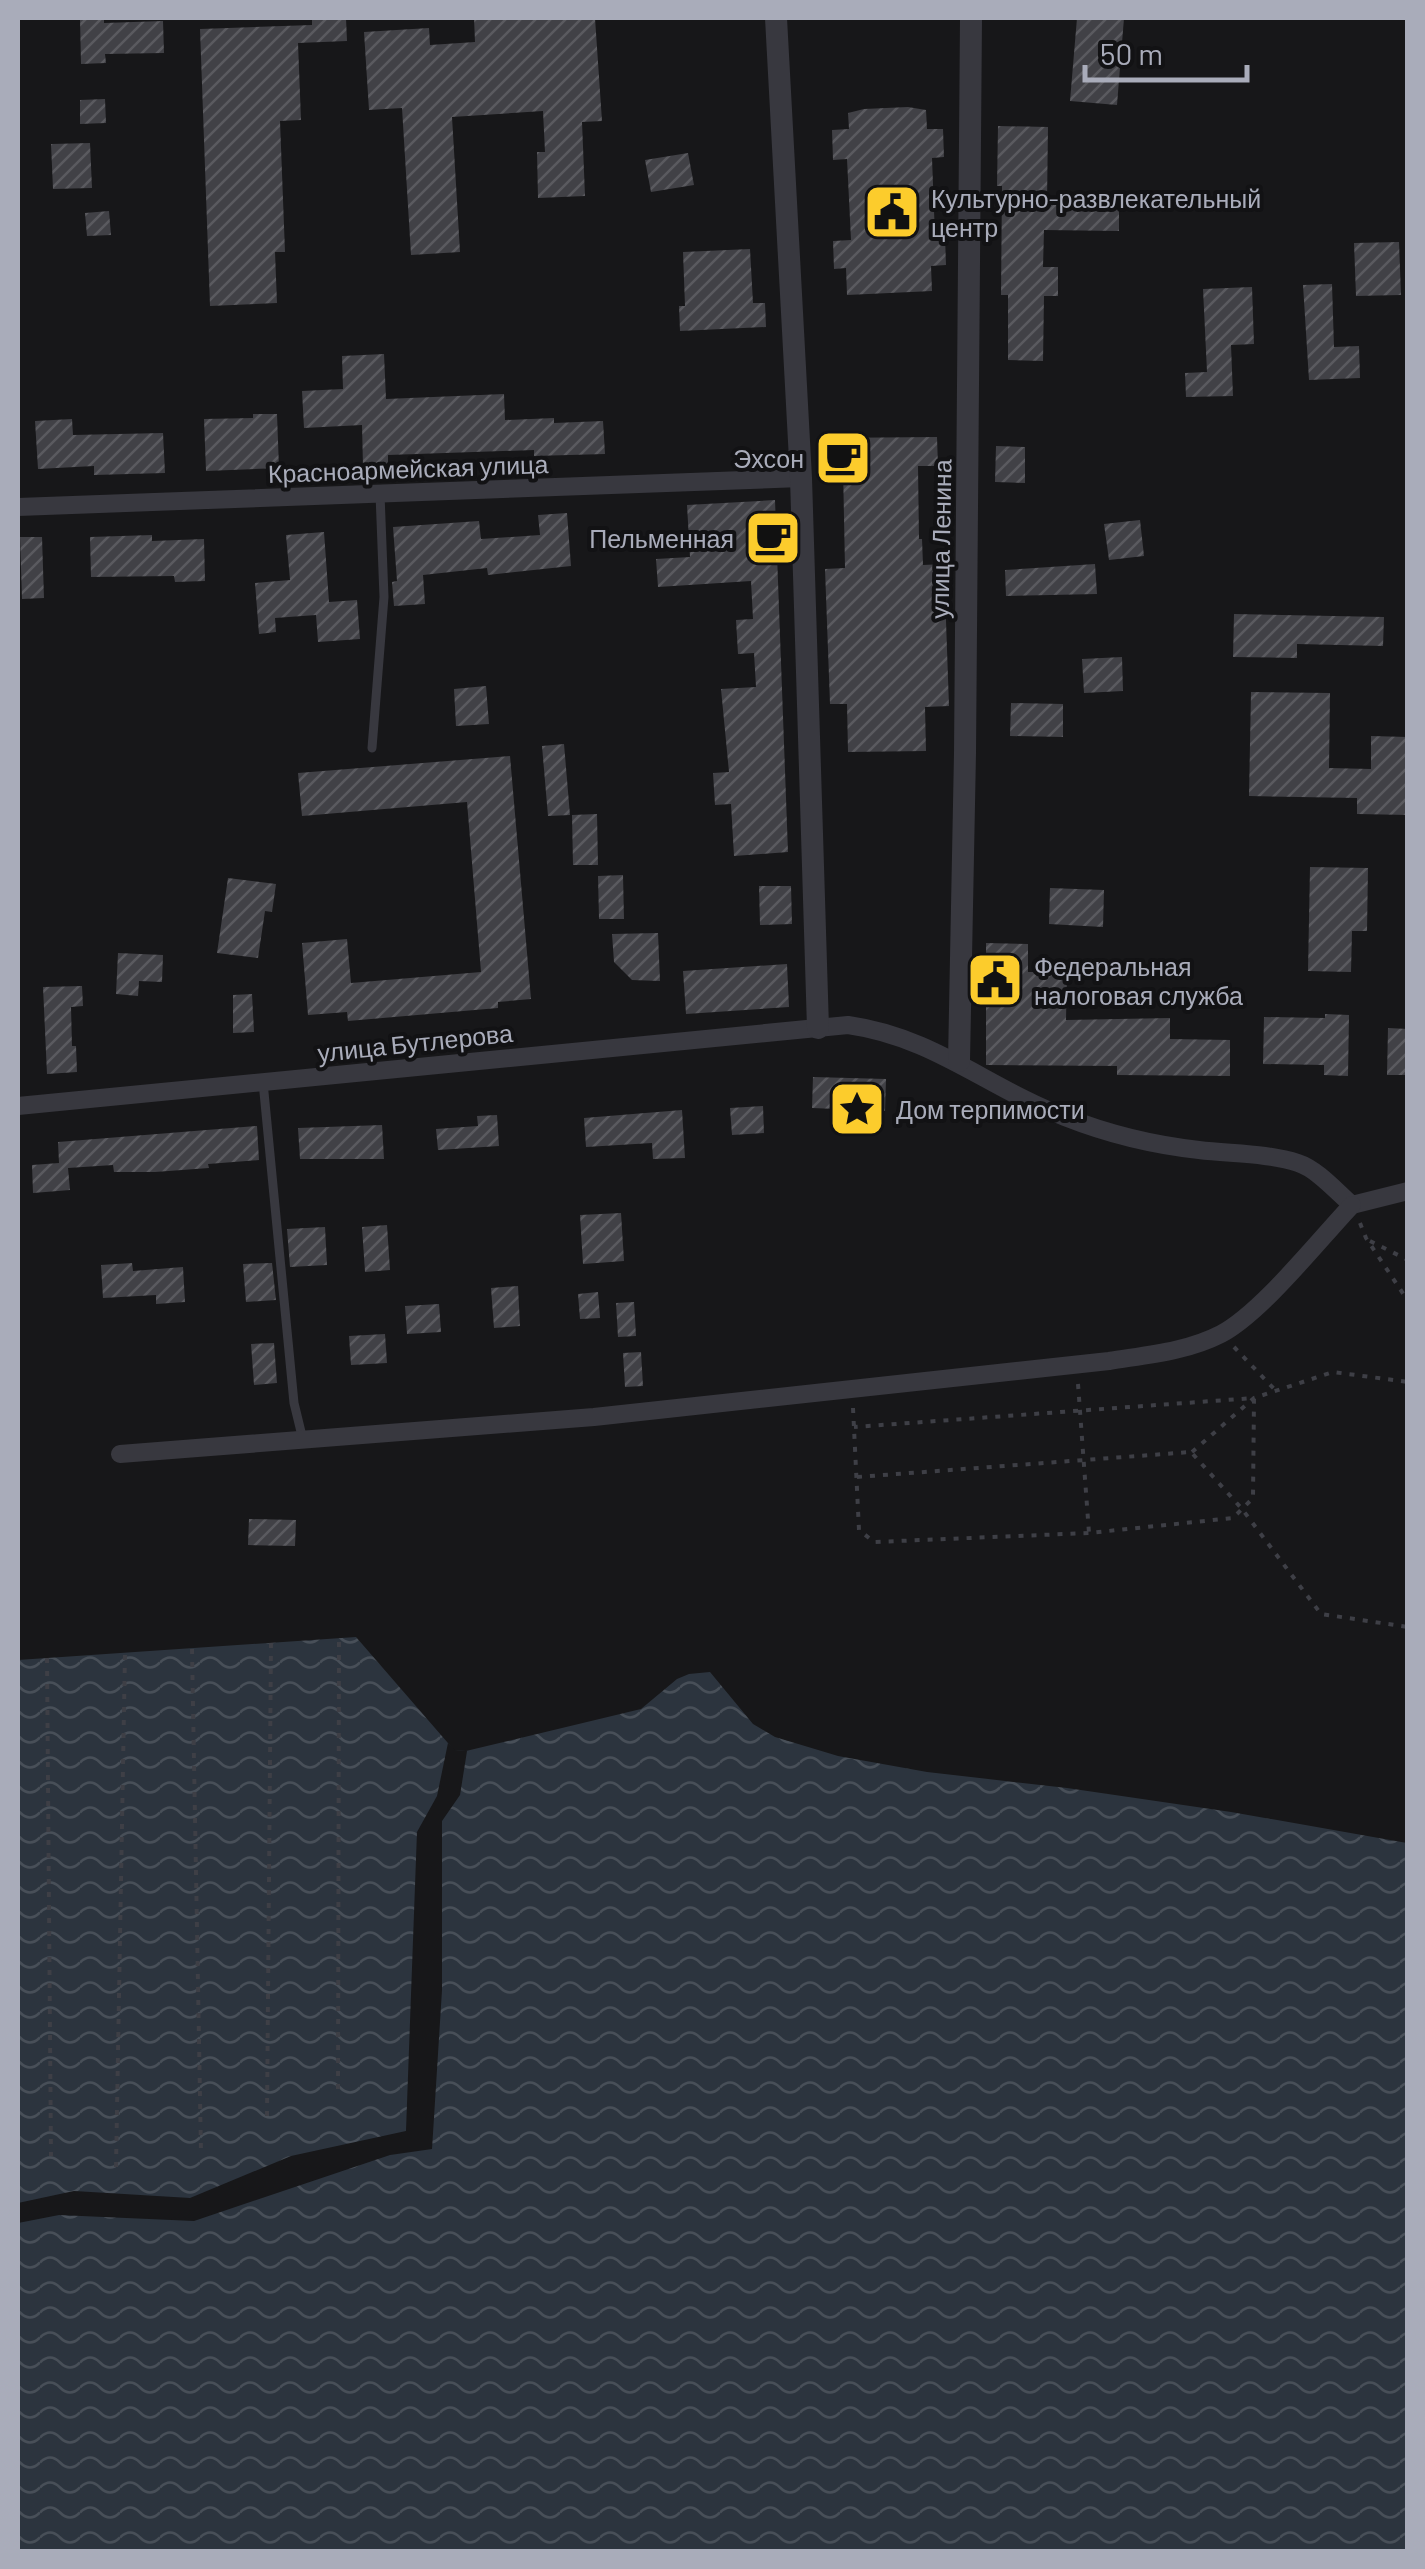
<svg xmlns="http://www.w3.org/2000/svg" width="1425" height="2569" font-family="Barlow,sans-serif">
  <defs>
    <pattern id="water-waves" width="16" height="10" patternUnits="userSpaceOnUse" patternTransform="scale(2.5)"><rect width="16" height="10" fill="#2c343e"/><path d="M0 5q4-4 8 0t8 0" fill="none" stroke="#484f58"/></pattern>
    <pattern id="building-hatch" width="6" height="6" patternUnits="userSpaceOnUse" patternTransform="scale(2.5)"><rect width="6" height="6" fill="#414146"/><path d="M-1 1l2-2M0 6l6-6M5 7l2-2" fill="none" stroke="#5a5a5f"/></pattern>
  </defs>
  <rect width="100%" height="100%" fill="#171719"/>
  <path fill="url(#water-waves)" d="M356 1637 454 1750 466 1751 641 1709 677 1679 689 1674 710 1672 753 1724 775 1737 838 1756 927 1772 1067 1788 1231 1812 1407 1843V2551H18V1660Z"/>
  <path fill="#171719" d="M448 1743 455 1750 467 1751 460 1795 442 1821V1990L432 2149 390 2155 194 2221 59 2215 18 2223V2203L74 2191 190 2198 291 2156 406 2131 417 1832 437 1796Z"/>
  <g fill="url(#building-hatch)">
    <path d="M104 18V23L163 21 164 53 105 54 106 63 81 64 80 19Z"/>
    <path d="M312 18H346L347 41 298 43 301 120 280 121 285 252H275L277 303 210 306 200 29 312 25Z"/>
    <path d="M474 18H595L602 121 582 122 585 196 538 198 537 152H545L543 111 452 117 460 252 411 255 402 108 369 110 364 32 429 28 430 45 475 42Z"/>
    <path d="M1077 18H1124L1117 105 1070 101Z"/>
    <path d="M105 99 106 123 80 124V100Z"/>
    <path d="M908 107 926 110 927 129H943L944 157 932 158 935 237H945L946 265 931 266 932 291 847 295 846 268 834 269 833 241 851 240 847 159 833 160 832 130 849 129 848 113 864 109Z"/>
    <path d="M998 126 1048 127 1047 202 1119 203V231L1044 230 1043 267H1058V296H1044L1043 361 1008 360V295H1001L1002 186H997Z"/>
    <path d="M90 143 92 188 53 189 51 144Z"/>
    <path d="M688 153 694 185 651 192 645 160Z"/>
    <path d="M109 211 111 235 87 236 85 213Z"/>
    <path d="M1399 242 1401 295 1356 296 1354 243Z"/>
    <path d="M750 249 753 303H765L766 327 680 331 679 306H685L683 252Z"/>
    <path d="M1332 284 1334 347 1359 346 1360 378 1309 380 1303 285Z"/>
    <path d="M1252 287 1254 344 1231 345 1233 396 1186 397 1185 373 1207 372 1203 289Z"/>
    <path d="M384 354 386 399 504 394 505 420 554 418V423L603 421 605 454 534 456V450L388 455V466L363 467 362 425 304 428 302 391 343 389 342 356Z"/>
    <path d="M253 414H277L279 468 206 471 204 419 253 418Z"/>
    <path d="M72 419 73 435 163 433 165 473 94 475V466L38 469 35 421Z"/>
    <path d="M937 437 938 466H918L919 539H922L923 565 944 564 949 706 925 707 926 751 848 752 847 704H830L825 569 845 568 843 467H824V438Z"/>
    <path d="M996 446 1025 447V483L995 482Z"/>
    <path d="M775 500 788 852 734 856 731 804 715 805 713 773 729 772 721 689 756 687 754 653 738 654 736 620 753 619 751 581 658 587 656 559 690 557 687 505Z"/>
    <path d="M567 513 571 566 488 575 487 568 423 575 425 604 394 606 392 582 397 581 393 527 479 521 481 539 540 535 538 515Z"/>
    <path d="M1140 520 1144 556 1109 560 1104 524Z"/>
    <path d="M324 532 329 602 357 600 360 639 318 642 316 615 275 618 276 632 259 634 255 583 290 580 286 535Z"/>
    <path d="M152 535V541L204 539 205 581 175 582 174 576 91 577 90 537Z"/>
    <path d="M20 537H42L44 598 22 599Z"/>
    <path d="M1095 564 1097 594 1006 596 1005 570Z"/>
    <path d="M1234 614 1384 617 1383 646 1297 644V658L1233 657Z"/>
    <path d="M1122 657 1123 691 1084 693 1082 659Z"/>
    <path d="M486 686 489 724 456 726 454 689Z"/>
    <path d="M1251 692 1330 693 1329 768 1371 769V736L1408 737V815L1357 814V798L1249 796Z"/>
    <path d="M1011 703 1063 704V737L1010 736Z"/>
    <path d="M564 744 570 815 548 816 542 746Z"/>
    <path d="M510 756 531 999 498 1002V1008L348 1021 347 1012 308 1015 302 943 347 939 351 983 481 972 467 802 302 816 298 773Z"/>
    <path d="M597 814 598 865H573L572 815Z"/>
    <path d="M1310 867 1368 868 1367 931H1352L1351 972 1308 971Z"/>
    <path d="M623 875 624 919H599L598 876Z"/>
    <path d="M228 878 276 884 272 912 265 911 258 958 217 953Z"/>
    <path d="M759 886H791L792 924 760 925Z"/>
    <path d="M1050 888 1104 890 1103 927 1049 924Z"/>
    <path d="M658 933 660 981 632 980 614 962 612 934Z"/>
    <path d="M986 943 1028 944V972H1067L1066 1020 1170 1018V1039L1230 1040V1076L1117 1075V1066L986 1065Z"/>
    <path d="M118 953 163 955 162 982 139 981 138 996 116 994Z"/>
    <path d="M787 964 789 1007 686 1014 683 971Z"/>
    <path d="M82 986 83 1006 71 1007 72 1046H76L77 1072 47 1074 43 987Z"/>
    <path d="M252 994 254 1032 233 1033V995Z"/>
    <path d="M1325 1014 1349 1015 1348 1076 1324 1075V1065L1263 1064 1264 1017 1325 1018Z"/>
    <path d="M1388 1028 1408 1029V1075H1387Z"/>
    <path d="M813 1077 886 1079 885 1111 812 1108Z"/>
    <path d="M763 1106 764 1133 732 1135 730 1108Z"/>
    <path d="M682 1110 685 1158 653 1159 652 1143 586 1147 584 1118Z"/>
    <path d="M497 1115 499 1146 438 1150 436 1129 478 1126 477 1116Z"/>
    <path d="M382 1125 384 1159H300L298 1128Z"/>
    <path d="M257 1126 259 1160 208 1164 209 1168 155 1172H114L113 1165 68 1168 70 1190 33 1193 32 1165 59 1163 58 1142Z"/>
    <path d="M621 1213 624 1261 583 1264 580 1215Z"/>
    <path d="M387 1225 390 1270 365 1272 362 1227Z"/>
    <path d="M325 1227 327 1265 290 1267 287 1229Z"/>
    <path d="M132 1263 133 1271 183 1267 185 1302 156 1304V1295L103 1298 101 1265Z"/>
    <path d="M272 1263 276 1300 246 1302 243 1264Z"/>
    <path d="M518 1286 520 1326 494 1328 491 1288Z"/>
    <path d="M598 1292 600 1318 580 1319 578 1294Z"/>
    <path d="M634 1302 636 1336 618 1337 616 1303Z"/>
    <path d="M439 1304 441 1332 407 1334 405 1306Z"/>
    <path d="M385 1334 387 1363 351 1365 349 1336Z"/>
    <path d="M274 1343 277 1383 254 1385 251 1344Z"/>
    <path d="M641 1352 643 1386 625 1387 623 1353Z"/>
    <path d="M249 1519 296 1520 295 1546 248 1545Z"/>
  </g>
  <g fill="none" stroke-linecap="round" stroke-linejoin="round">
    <g stroke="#3e3f46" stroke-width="4" stroke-dasharray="5 8" stroke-linecap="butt">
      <path d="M1360 1223 1366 1238 1408 1301"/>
      <path d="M1370 1241 1408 1260"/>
      <path d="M1234 1347 1276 1391"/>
      <path d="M1078 1384 1089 1533"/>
      <path d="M853 1408 859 1530 874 1542 1089 1533 1233 1518 1253 1498 1254 1398 854 1427"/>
      <path d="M1192 1452 1254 1398 1333 1372 1408 1382"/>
      <path d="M857 1477 1191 1452 1242 1509 1321 1614 1408 1627"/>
      <path d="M192 1649 201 2152"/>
      <path d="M47 1658 51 2156"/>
      <path d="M338 2089 339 1638"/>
      <path d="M267 2116 271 1643"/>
      <path d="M116 2167 125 1653"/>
    </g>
    <g stroke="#38383f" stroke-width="9">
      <path d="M372 748 384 597 380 494"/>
      <path d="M263 1082 294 1403 303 1440"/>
    </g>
    <g stroke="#38383f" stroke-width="18">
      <path d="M18 507 801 478"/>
      <path d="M18 1106 848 1025C934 1037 988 1088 1065 1117 1108 1134 1154 1145 1199 1150 1231 1154 1267 1153 1298 1163 1317 1169 1337 1192 1352 1205L1408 1191"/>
      <path d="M120 1454 594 1417 1109 1361C1146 1355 1186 1352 1221 1334 1262 1312 1318 1241 1352 1205"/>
    </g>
    <g stroke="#38383f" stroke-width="22">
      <path d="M776 18 801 478 818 1028"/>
      <path d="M959 1061 965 753 971 18"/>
    </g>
  </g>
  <defs>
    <g id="civic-square" transform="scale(2.875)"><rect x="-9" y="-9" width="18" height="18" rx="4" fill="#fccc2c" stroke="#121214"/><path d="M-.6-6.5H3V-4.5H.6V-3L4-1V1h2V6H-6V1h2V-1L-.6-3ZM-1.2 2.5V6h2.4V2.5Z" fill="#111"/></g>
    <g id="cafe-square" transform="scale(2.875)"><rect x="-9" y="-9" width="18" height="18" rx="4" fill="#fccc2c" stroke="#121214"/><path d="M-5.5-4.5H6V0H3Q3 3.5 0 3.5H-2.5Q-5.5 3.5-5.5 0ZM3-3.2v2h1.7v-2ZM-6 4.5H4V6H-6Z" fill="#111"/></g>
    <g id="sight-square" transform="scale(2.875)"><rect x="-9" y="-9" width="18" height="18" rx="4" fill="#fccc2c" stroke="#121214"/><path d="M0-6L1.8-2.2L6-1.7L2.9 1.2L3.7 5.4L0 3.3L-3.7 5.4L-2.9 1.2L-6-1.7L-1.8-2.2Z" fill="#111"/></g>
  </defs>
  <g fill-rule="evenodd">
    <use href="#civic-square" x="892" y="212"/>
    <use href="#cafe-square" x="843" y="458"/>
    <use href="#cafe-square" x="773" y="538"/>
    <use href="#civic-square" x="995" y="980"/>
    <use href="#sight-square" x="857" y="1109"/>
  </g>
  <g text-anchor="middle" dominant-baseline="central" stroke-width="8" stroke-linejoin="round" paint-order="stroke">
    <g font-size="25" fill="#a9acba" stroke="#121214" text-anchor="start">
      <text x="931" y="198">Культурно-развлекательный<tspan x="931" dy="29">центр</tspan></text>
      <text x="804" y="458" text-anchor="end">Эхсон</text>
      <text x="734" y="538" text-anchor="end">Пельменная</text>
      <text x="1034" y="966">Федеральная<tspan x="1034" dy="29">налоговая служба</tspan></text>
      <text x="896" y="1109">Дом терпимости</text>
    </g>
    <g font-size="25" fill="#a9acba" stroke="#121214">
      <text transform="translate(408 468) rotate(-2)">Красноармейская улица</text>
      <text transform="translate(940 539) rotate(-89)">улица Ленина</text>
      <text transform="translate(415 1042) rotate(-6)">улица Бутлерова</text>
    </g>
  </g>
  <rect width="1425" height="2569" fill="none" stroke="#a9acba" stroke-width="40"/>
  <path d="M1085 65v15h162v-15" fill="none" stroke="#a9acba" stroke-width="5"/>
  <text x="1100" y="65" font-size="30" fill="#a9acba" stroke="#121214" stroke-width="8" paint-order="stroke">50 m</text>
</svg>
